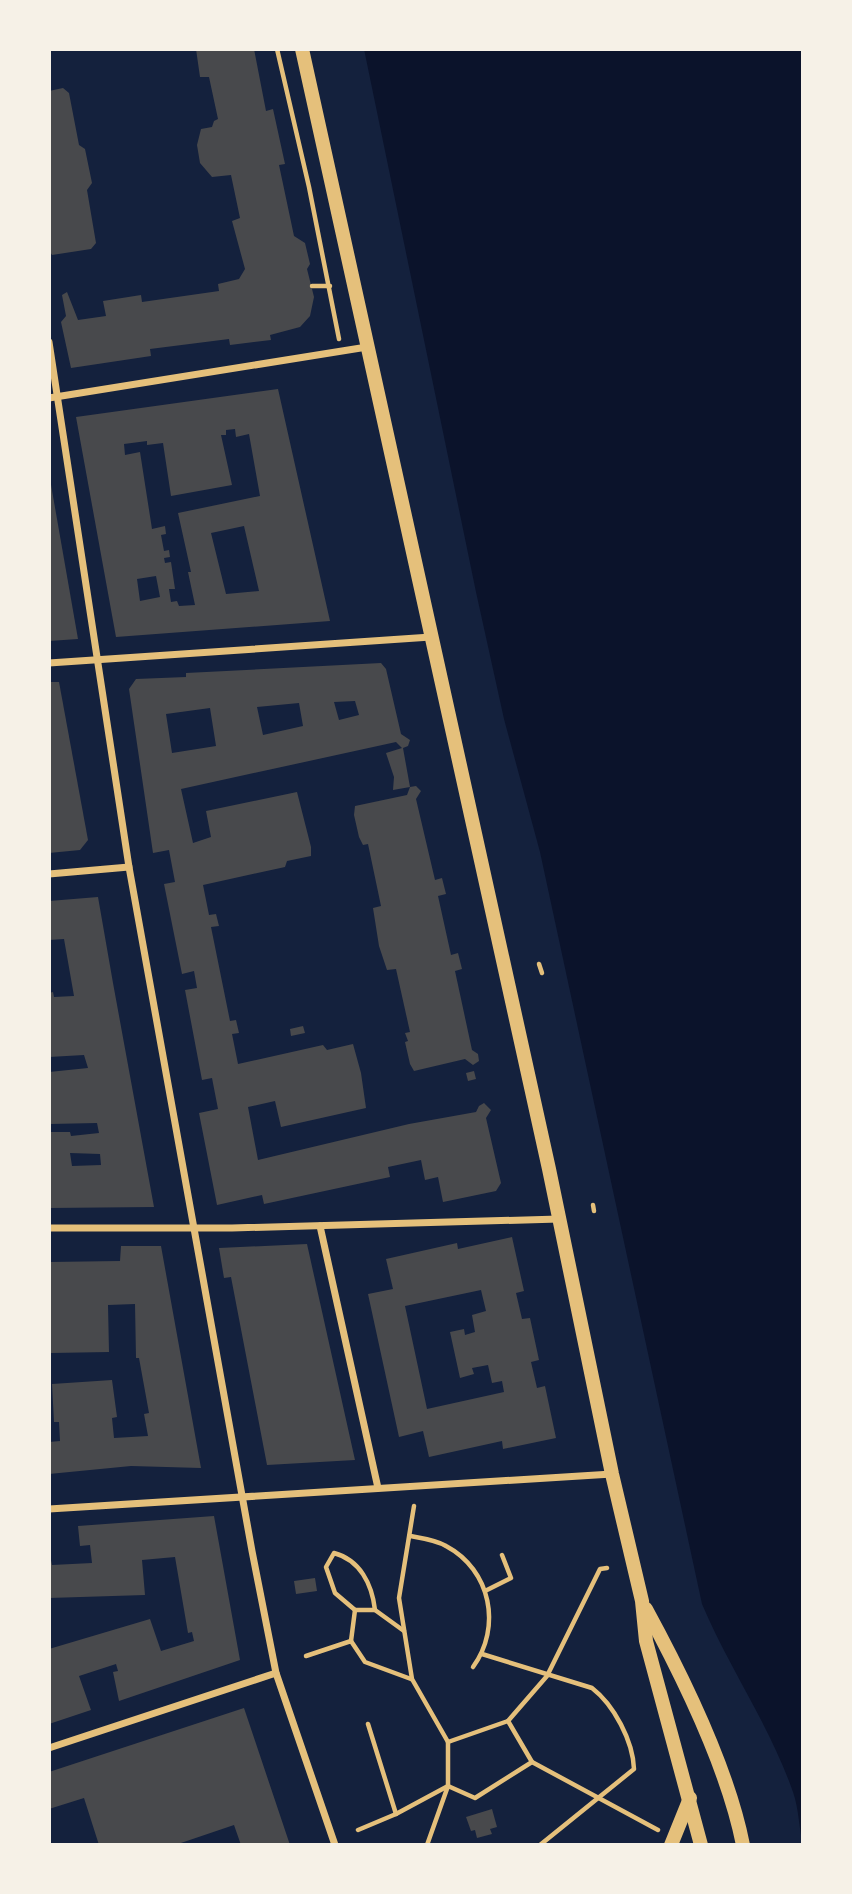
<svg xmlns="http://www.w3.org/2000/svg" width="852" height="1894" font-family="'DM Sans',sans-serif">
  <rect width="100%" height="100%" fill="#14213d"/>
  <path fill="#0b132b" d="M364 49H803V1845C799 1829 799 1809 793 1792 770 1726 729 1668 702 1604L540 852 504 719 476 592Z"/>
  <g fill="#48494c" fill-rule="evenodd">
    <path d="M196 49H254L266 111 273 109 285 164 279 165 294 236 305 243 310 264 307 269 314 297 310 316 300 327 270 335 271 340 230 345 229 339 150 349 151 356 71 368 61 322 66 316 62 295 67 292 78 320 106 316 103 301 141 295 142 302 219 291 218 284 239 279 245 269 232 221 240 218 231 175 212 177 200 163 197 145 201 129 212 127 214 121 218 119 209 77H200Z"/>
    <path d="M63 88 69 93 79 145 85 149 92 183 87 190 96 243 91 249 52 255 49 250V91Z"/>
    <path d="M278 389 330 621 116 637 76 417ZM235 429 236 437 249 434 260 496 178 513 191 572H188L195 605 179 606 177 601 171 602 169 589H175L171 562 165 563 164 558 170 557 169 550 164 551 161 535 166 534 165 526 152 529 140 452 125 455 124 444 147 441V445L163 443 171 496 232 485 221 435H226V430ZM244 526 259 591 226 594 211 533ZM156 576 160 597 140 601 137 579Z"/>
    <path d="M49 479H50L78 639 49 641Z"/>
    <path d="M381 663 386 669 401 734 410 740 408 746 403 748 410 787 416 786 421 791 416 799 435 880 442 878 446 894 438 896 451 955 458 953 462 969 455 971 472 1050 478 1054 479 1061 473 1065 465 1059 414 1071 410 1064 405 1042 408 1041 405 1033 410 1032 396 969 387 970 379 946 373 908 381 906 368 844 363 845 359 837 354 815 355 806 407 795 410 787 393 790 394 777 386 753 402 748 396 742 181 789 193 843 211 837 206 811 297 792 311 847V856L287 861 285 867 203 885 209 915 216 914 219 926 211 927 230 1021 236 1020 239 1033 232 1034 238 1064 323 1045 327 1050 353 1044 361 1073 366 1108 281 1127 275 1101 248 1107 258 1160 409 1124 476 1112 479 1106 484 1103 491 1110 486 1118 501 1183 496 1191 443 1202 438 1177 425 1180 421 1160 388 1167 390 1177 264 1204 262 1195 217 1205 199 1113 218 1109 212 1078 202 1080 185 990 197 988 194 971 182 974 164 884 175 882 169 850 153 853 129 689 136 679 186 677V673ZM355 701 359 715 339 720 334 702ZM299 703 303 726 263 735 257 707ZM210 708 216 746 172 753 166 714Z"/>
    <path d="M49 682H59L88 840 80 850 49 853Z"/>
    <path d="M98 897 113 983 154 1207 49 1208V1132H70L71 1136 99 1133 97 1123 50 1124 49 1072 88 1068 84 1055 49 1057V993L53 992 54 997 74 996 64 939 49 940V901ZM70 1153 100 1154 101 1165 72 1166Z"/>
    <path d="M303 1026 305 1033 291 1036 290 1029Z"/>
    <path d="M474 1071 476 1079 468 1081 466 1073Z"/>
    <path d="M512 1237 524 1291 516 1293 522 1319 530 1318 539 1360 531 1362 537 1388 545 1386 556 1438 503 1449 502 1441 429 1457 423 1431 399 1437 368 1294 393 1289 386 1259 457 1243 458 1249ZM481 1290 486 1311 472 1315 475 1332 465 1335 464 1329 450 1332 460 1378 474 1374 472 1368 488 1365 492 1383 502 1381 504 1392 427 1409 405 1306Z"/>
    <path d="M307 1244 355 1460 267 1465 231 1277 224 1278 219 1248Z"/>
    <path d="M121 1246H161L201 1468 131 1466 49 1474V1442L60 1441 59 1422H54L52 1384 112 1380 117 1417 112 1418 114 1438 148 1436 144 1414 149 1413 139 1358H136L135 1304 108 1305 109 1352 51 1353 49 1262 120 1261Z"/>
    <path d="M214 1516 240 1660 119 1701 113 1672 118 1671 116 1664 79 1676 91 1710 49 1724V1649L150 1619 161 1651 194 1641 192 1632 188 1633 175 1557 142 1560 145 1595 49 1598V1550L52 1565 92 1563 90 1545 80 1546 78 1526Z"/>
    <path d="M315 1578 317 1591 296 1594 294 1581Z"/>
    <path d="M244 1708 290 1845H241L234 1825 175 1845H99L84 1798 49 1809V1772Z"/>
    <path d="M492 1809 497 1827 490 1829 492 1834 477 1838 475 1830 471 1831 466 1817Z"/>
  </g>
  <g fill="none" stroke-linecap="round" stroke-linejoin="round">
    <g stroke="#e5c07b" stroke-width="4.5">
      <path d="M277 49 309 187 339 339"/>
      <path d="M312 286H330"/>
      <path d="M539 964 542 973"/>
      <path d="M593 1205 594 1211"/>
      <path d="M414 1506 399 1598 412 1679 448 1742V1786L427 1845"/>
      <path d="M410 1536C421 1538 436 1540 446 1546 491 1570 502 1627 473 1667"/>
      <path d="M607 1568 600 1569 547 1676 508 1721 532 1762 658 1830"/>
      <path d="M487 1590 511 1578 502 1555"/>
      <path d="M355 1610 335 1593 326 1567 334 1553C360 1560 372 1584 375 1610"/>
      <path d="M351 1641 355 1610H375L404 1631"/>
      <path d="M482 1654 592 1688C614 1705 633 1741 634 1769L540 1845"/>
      <path d="M306 1656 351 1641 365 1662 411 1679"/>
      <path d="M368 1724 396 1814"/>
      <path d="M448 1742 508 1721"/>
      <path d="M358 1830 396 1814 448 1786 475 1798 532 1762"/>
    </g>
    <g stroke="#e5c07b" stroke-width="7">
      <path d="M49 342 129 867 252 1551 276 1673 335 1845"/>
      <path d="M49 398 367 347"/>
      <path d="M49 663 431 637"/>
      <path d="M49 874 129 867"/>
      <path d="M320 1226 378 1488"/>
      <path d="M49 1228H232L559 1219"/>
      <path d="M49 1509 612 1474"/>
      <path d="M49 1748 276 1673"/>
    </g>
    <g stroke="#e5c07b" stroke-width="14">
      <path d="M302 49 549 1169 612 1474 642 1601 646 1641 701 1845"/>
      <path d="M646 1609C683 1677 728 1769 743 1845"/>
      <path d="M671 1845 690 1798"/>
    </g>
  </g>
  <rect width="852" height="1894" fill="none" stroke="#f6f1e7" stroke-width="102"/>
</svg>
